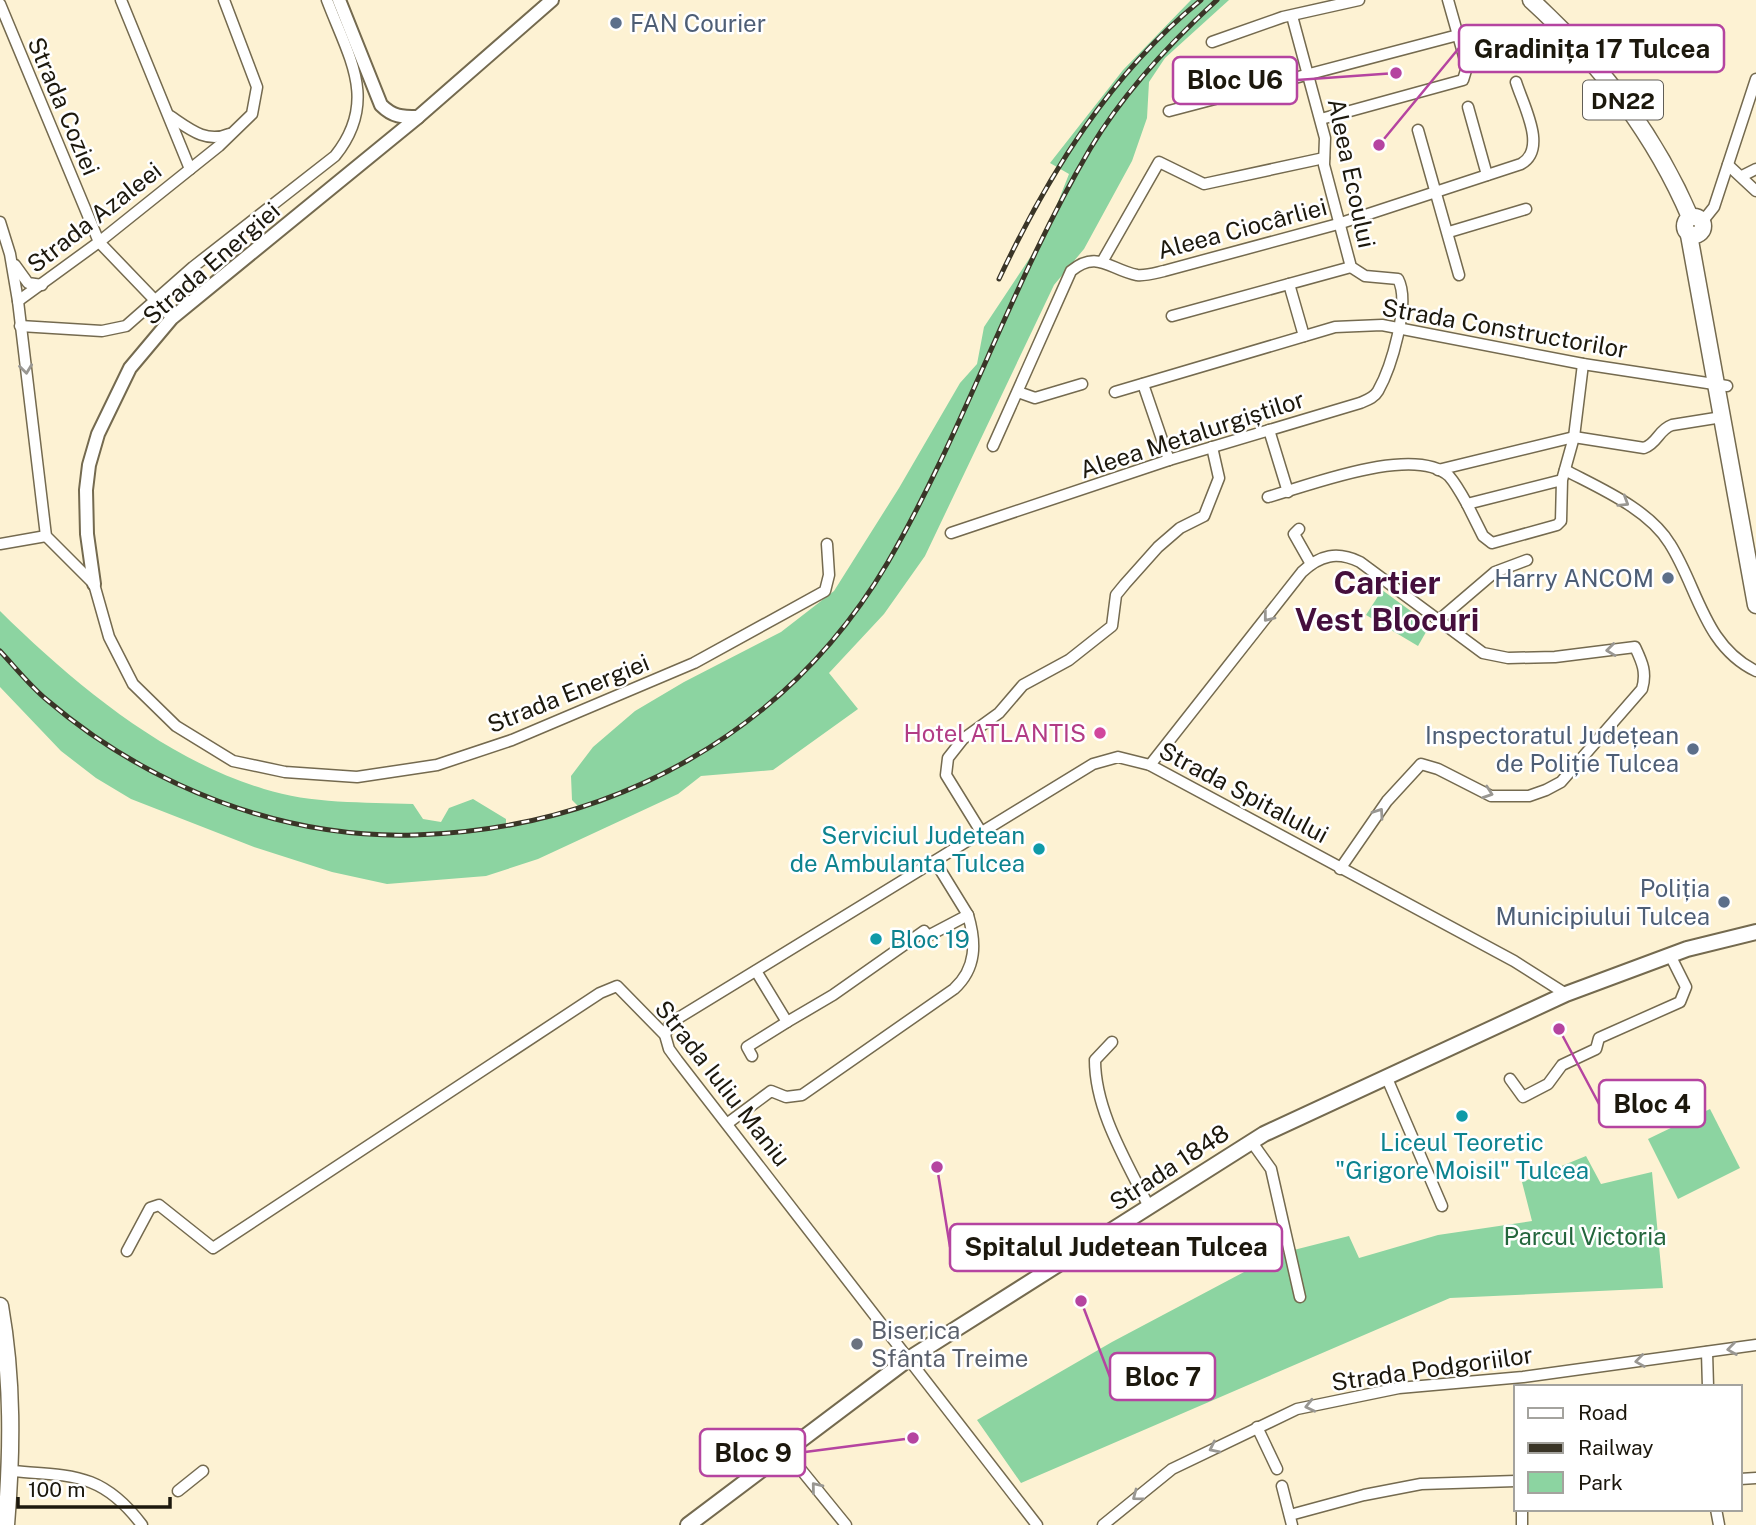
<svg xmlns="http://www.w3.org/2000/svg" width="1756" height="1525" font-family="'Public Sans',sans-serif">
  <rect width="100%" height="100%" fill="#fdf2d3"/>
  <g fill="#8cd4a1">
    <path d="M1191 0H1229L1165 58 1149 82 1147 118 1132 161 1084 249 1054 285 925 556 884 614 829 673 858 709 773 770 701 776 678 794 538 859 486 876 387 884 332 872 254 847 131 799 96 778 61 751 0 687V611C73 683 164 759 264 789 311 804 364 802 413 804L423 819 441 822 449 808 473 799 506 819V826L581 809 572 800 571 776 593 747 635 711 684 682 781 632 834 591 899 488 960 383 977 364 984 327 1045 235 1069 174 1050 163 1123 70Z"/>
    <path d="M1382 590 1430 625 1418 646 1366 615Z"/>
    <path d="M1710 1109 1740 1168 1678 1199 1648 1139Z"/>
    <path d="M1586 1156 1601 1184 1652 1172 1663 1288 1450 1298 1021 1483 977 1420 1112 1342 1278 1254 1349 1236 1359 1258 1438 1235 1532 1221 1522 1182Z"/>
  </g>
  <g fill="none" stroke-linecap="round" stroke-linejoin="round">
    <g stroke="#746a4f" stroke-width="13">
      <g id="minor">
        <path d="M121 0 190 169"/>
        <path d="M0 4 99 242 172 318"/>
        <path d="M1212 42 1283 17 1359 0"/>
        <path d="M1468 107 1487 175"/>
        <path d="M1169 111 1458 35"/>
        <path d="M170 116C188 128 206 144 229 134"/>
        <path d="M1321 119 1463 80 1467 67 1448 0"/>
        <path d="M1418 130 1459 275"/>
        <path d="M1728 165 1756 191"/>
        <path d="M1742 176 1756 169"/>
        <path d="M0 222 10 254 18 301 46 536 94 584 109 637 133 684 176 726 233 761 285 772 357 777 437 765 512 740 694 663 825 591 829 575 827 544"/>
        <path d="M1702 222 1714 207 1756 79"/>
        <path d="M1449 232 1526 209"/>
        <path d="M1102 262 1159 162 1204 184 1324 158"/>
        <path d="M15 265 28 283 42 285"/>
        <path d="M1289 284 1304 336"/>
        <path d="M18 301 99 242 219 146 252 114 257 87 224 0"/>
        <path d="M1172 316 1351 267"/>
        <path d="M20 326 102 331 126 326 193 267 335 156C379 101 349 58 327 0"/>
        <path d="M1143 384 1169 460"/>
        <path d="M1018 392 1035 398 1082 384"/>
        <path d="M1115 392 1335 327 1382 325 1583 364 1727 386"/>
        <path d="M1269 430 1288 492"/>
        <path d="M993 446 1071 271C1097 249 1110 270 1137 275 1146 276 1155 273 1164 271L1338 224 1521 164C1548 149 1523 105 1516 82"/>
        <path d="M1438 470 1574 437 1644 448C1658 443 1658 430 1672 425L1722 417"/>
        <path d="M1565 470C1599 488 1649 509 1670 544 1698 588 1704 646 1756 671"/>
        <path d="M1562 480 1467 504 1483 536 1492 543 1557 525 1561 521 1562 480 1574 437 1583 364"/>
        <path d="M1268 497C1308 486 1414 444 1449 476 1456 484 1462 495 1467 504"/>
        <path d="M1299 529 1294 534 1311 564"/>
        <path d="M951 533 1169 460 1360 403C1367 400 1374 398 1378 391 1391 368 1411 303 1398 279L1365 276 1351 267 1324 165 1325 138 1292 16"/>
        <path d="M0 544 46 536"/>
        <path d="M1440 619 1495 572 1527 560"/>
        <path d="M1150 765 1302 572C1320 555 1337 551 1360 562L1483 653 1508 658 1555 657 1635 647C1642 662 1647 672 1642 689L1561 782 1546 790 1529 796H1491L1438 769 1421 764 1387 801 1340 869"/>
        <path d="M983 835 946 775 948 758 963 739 999 713 1023 685 1069 660 1112 626 1116 595 1125 584 1158 547 1180 528 1204 516 1219 478 1212 447"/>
        <path d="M787 1022 833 995 924 931 928 936 968 915 936 863"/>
        <path d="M665 1035 669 1026 680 1017 1093 764 1118 757 1150 765 1514 961 1566 994"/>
        <path d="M1112 1042 1095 1060C1095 1111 1127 1162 1149 1207"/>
        <path d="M752 1056 747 1047 787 1022 756 971"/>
        <path d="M1386 1076 1442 1206"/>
        <path d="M1510 1079 1523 1097 1548 1084 1562 1065 1596 1049 1599 1038 1680 1002 1686 987 1670 955"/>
        <path d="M728 1123 771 1091 786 1097 802 1095 954 989C977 968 976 942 968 915"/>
        <path d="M1251 1141 1271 1169 1300 1297"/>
        <path d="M127 1251 150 1208 159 1205 213 1248 600 993 617 986 665 1035 669 1049 677 1060 1037 1525"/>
        <path d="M1707 1352 1708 1387"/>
        <path d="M1257 1427 1277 1469"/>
        <path d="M785 1450 846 1525"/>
        <path d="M11 1471C72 1476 102 1472 142 1525"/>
        <path d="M1740 1479 1756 1478"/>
        <path d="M1282 1486 1292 1525"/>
        <path d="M178 1491 203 1471"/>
        <path d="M1522 1509V1525"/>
        <path d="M1716 1509 1719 1525"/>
        <path d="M1290 1515 1364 1495 1421 1484 1516 1481"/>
        <path d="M1103 1525 1172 1469 1297 1409 1399 1388 1523 1377 1756 1345"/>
      </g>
    </g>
    <g stroke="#746a4f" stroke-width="16">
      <g id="tertiary">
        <path d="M339 0 381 105C393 117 402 117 418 117"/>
        <path d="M94 584 87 534 86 490 89 465 98 434 130 368 172 318 418 117 552 0"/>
      </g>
    </g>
    <g stroke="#746a4f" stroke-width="18">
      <path id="secondary" d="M688 1525 907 1360 1264 1134 1566 994 1687 949 1756 932"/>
    </g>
    <g stroke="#746a4f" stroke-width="19">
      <g id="primary">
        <path d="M1531 0C1599 62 1654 133 1690 217"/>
        <circle cx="1694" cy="226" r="9"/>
        <path d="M1689 235 1756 605"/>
      </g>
    </g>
    <g stroke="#746a4f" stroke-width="19">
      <path id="trunk" d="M0 1306C13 1380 12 1451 6 1525"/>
    </g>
    <use href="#minor" stroke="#fff" stroke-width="10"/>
    <use href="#tertiary" stroke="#fff" stroke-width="12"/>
    <use href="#secondary" stroke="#fff" stroke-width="14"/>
    <use href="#primary" stroke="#fff" stroke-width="16"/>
    <use href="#trunk" stroke="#fff" stroke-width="16"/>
    <g stroke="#3a3527" stroke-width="5">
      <g id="rail">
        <path d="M999 279C1048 175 1110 74 1201 0"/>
        <path d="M0 651C15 667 30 686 47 700 148 786 281 839 415 835 611 829 787 734 888 562 965 429 1012 281 1090 149 1124 92 1169 44 1217 0"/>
      </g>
    </g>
    <use href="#rail" stroke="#fff" stroke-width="2.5" stroke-dasharray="8" stroke-linecap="butt"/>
  </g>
  <defs><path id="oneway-chevron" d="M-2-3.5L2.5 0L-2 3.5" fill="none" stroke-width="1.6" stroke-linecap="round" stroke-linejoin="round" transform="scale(1.75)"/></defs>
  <g stroke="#999792">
    <use href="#oneway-chevron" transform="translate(26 369) rotate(83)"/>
    <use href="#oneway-chevron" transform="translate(1624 502) rotate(32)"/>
    <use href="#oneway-chevron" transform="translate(1268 617) rotate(128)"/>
    <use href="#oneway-chevron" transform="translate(1611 650) rotate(173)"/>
    <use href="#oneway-chevron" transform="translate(1488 793) rotate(19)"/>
    <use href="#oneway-chevron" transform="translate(1379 813) rotate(-55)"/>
    <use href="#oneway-chevron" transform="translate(1732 1349) rotate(172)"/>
    <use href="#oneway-chevron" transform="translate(1640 1361) rotate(172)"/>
    <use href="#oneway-chevron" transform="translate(1310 1406) rotate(167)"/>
    <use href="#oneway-chevron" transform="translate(1214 1448) rotate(154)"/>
    <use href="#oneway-chevron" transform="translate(816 1487) rotate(-129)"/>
    <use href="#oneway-chevron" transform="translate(1137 1496) rotate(143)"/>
  </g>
  <g fill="#5c6f8a" stroke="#fff" stroke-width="2.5">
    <circle cx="616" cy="23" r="7"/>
    <circle cx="1668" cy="578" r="7"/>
    <circle cx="1693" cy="749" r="7"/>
    <circle cx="1724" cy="902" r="7"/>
  </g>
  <circle fill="#d1479c" stroke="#fff" stroke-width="2.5" cx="1100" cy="733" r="7"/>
  <g fill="#0f9aa8" stroke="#fff" stroke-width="2.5">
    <circle cx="1039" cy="849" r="7"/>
    <circle cx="876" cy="939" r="7"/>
    <circle cx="1462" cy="1116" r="7"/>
  </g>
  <circle fill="#6b7280" stroke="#fff" stroke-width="2.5" cx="857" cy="1344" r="7"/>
  <g text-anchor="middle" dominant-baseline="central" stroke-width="5" stroke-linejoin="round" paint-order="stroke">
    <rect fill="#fff" stroke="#605d56" stroke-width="2" x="1583" y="80.5" width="80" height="39" rx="5"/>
    <g font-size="23" font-weight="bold" fill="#1c180d">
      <text x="1623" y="100">DN22</text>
    </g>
    <g font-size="24" fill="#4e5e75" stroke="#fff" text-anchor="end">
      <text x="630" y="23" text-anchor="start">FAN Courier</text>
      <text x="1654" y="578">Harry ANCOM</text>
      <text x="1679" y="735">Inspectoratul Județean<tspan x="1679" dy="28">de Poliție Tulcea</tspan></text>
      <text x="1710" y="888">Poliția<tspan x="1710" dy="28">Municipiului Tulcea</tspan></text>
    </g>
    <g font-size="24" fill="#1c180d" stroke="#fff">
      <text transform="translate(64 106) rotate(67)">Strada Coziei</text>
      <text transform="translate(1352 173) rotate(78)">Aleea Ecoului</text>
      <text transform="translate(94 217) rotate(-38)">Strada Azaleei</text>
      <text transform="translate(1242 228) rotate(-15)">Aleea Ciocârliei</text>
      <text transform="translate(211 263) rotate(-41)">Strada Energiei</text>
      <text transform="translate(1505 328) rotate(10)">Strada Constructorilor</text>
      <text transform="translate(1192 434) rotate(-18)">Aleea Metalurgiștilor</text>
      <text transform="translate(568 693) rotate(-22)">Strada Energiei</text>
      <text transform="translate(1244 792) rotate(28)">Strada Spitalului</text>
      <text transform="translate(723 1083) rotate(52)">Strada Iuliu Maniu</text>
      <text transform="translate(1169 1167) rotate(-33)">Strada 1848</text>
      <text transform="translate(1432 1368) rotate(-8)">Strada Podgoriilor</text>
    </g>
    <g font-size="24" fill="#b23c85" stroke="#fff" text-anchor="end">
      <text x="1086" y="733">Hotel ATLANTIS</text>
    </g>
    <g font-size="24" fill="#0d838f" stroke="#fff" text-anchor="end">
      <text x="1025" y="835">Serviciul Judetean<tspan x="1025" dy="28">de Ambulanta Tulcea</tspan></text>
      <text x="890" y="939" text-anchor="start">Bloc 19</text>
      <text x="1462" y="1142" text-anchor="middle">Liceul Teoretic<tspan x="1462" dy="28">"Grigore Moisil" Tulcea</tspan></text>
    </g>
    <g font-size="24" fill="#23663c" stroke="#fff">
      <text x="1585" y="1236">Parcul Victoria</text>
    </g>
    <g font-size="24" fill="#5b616d" stroke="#fff" text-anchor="start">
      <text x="871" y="1330">Biserica<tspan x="871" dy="28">Sfânta Treime</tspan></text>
    </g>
    <g font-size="32" font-weight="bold" fill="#450f3c" stroke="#fff">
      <text x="1387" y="582">Cartier<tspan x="1387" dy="37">Vest Blocuri</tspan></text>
    </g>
  </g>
  <path fill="none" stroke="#b544a0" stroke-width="2.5" d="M1379 145L1459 48M1396 73L1297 80M1559 1029L1599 1104M937 1167L950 1247M1081 1301L1110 1377M913 1438L805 1452"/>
  <g fill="#b544a0" stroke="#fff" stroke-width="2.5">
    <circle cx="1379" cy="145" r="7"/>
    <circle cx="1396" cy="73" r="7"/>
    <circle cx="1559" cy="1029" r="7"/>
    <circle cx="937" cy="1167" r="7"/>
    <circle cx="1081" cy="1301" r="7"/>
    <circle cx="913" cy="1438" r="7"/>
  </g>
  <g fill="#fff" stroke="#b544a0" stroke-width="2.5">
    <rect x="1459" y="25" width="265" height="47" rx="7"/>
    <rect x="1173" y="57" width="124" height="47" rx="7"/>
    <rect x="1599" y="1080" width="106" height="47" rx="7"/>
    <rect x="950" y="1224" width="332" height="47" rx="7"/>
    <rect x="1110" y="1353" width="105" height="47" rx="7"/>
    <rect x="700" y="1429" width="105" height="47" rx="7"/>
  </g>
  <g font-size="26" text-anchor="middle" font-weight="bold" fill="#1c180d">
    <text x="1592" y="58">Gradinița 17 Tulcea</text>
    <text x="1235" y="89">Bloc U6</text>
    <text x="1652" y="1113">Bloc 4</text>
    <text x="1116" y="1256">Spitalul Judetean Tulcea</text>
    <text x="1163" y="1386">Bloc 7</text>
    <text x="753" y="1462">Bloc 9</text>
  </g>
  <rect x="1514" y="1385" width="228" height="126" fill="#ffffff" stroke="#a4a39e" stroke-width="2"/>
  <rect x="1528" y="1408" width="35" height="10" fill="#ffffff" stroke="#a4a39e" stroke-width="2"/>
  <text x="1578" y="1420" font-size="21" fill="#1c180d">Road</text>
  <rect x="1528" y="1443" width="35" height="10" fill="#3a3527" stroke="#a4a39e" stroke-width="2"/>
  <text x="1578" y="1455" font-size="21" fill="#1c180d">Railway</text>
  <rect x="1528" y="1472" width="35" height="21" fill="#8cd4a1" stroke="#a4a39e" stroke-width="2"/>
  <text x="1578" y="1490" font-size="21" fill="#1c180d">Park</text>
  <path d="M18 1497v10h152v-10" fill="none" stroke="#1c180d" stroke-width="3.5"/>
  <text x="28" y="1497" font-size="21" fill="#1c180d" stroke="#ffffff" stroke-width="5" paint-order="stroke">100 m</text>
</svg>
